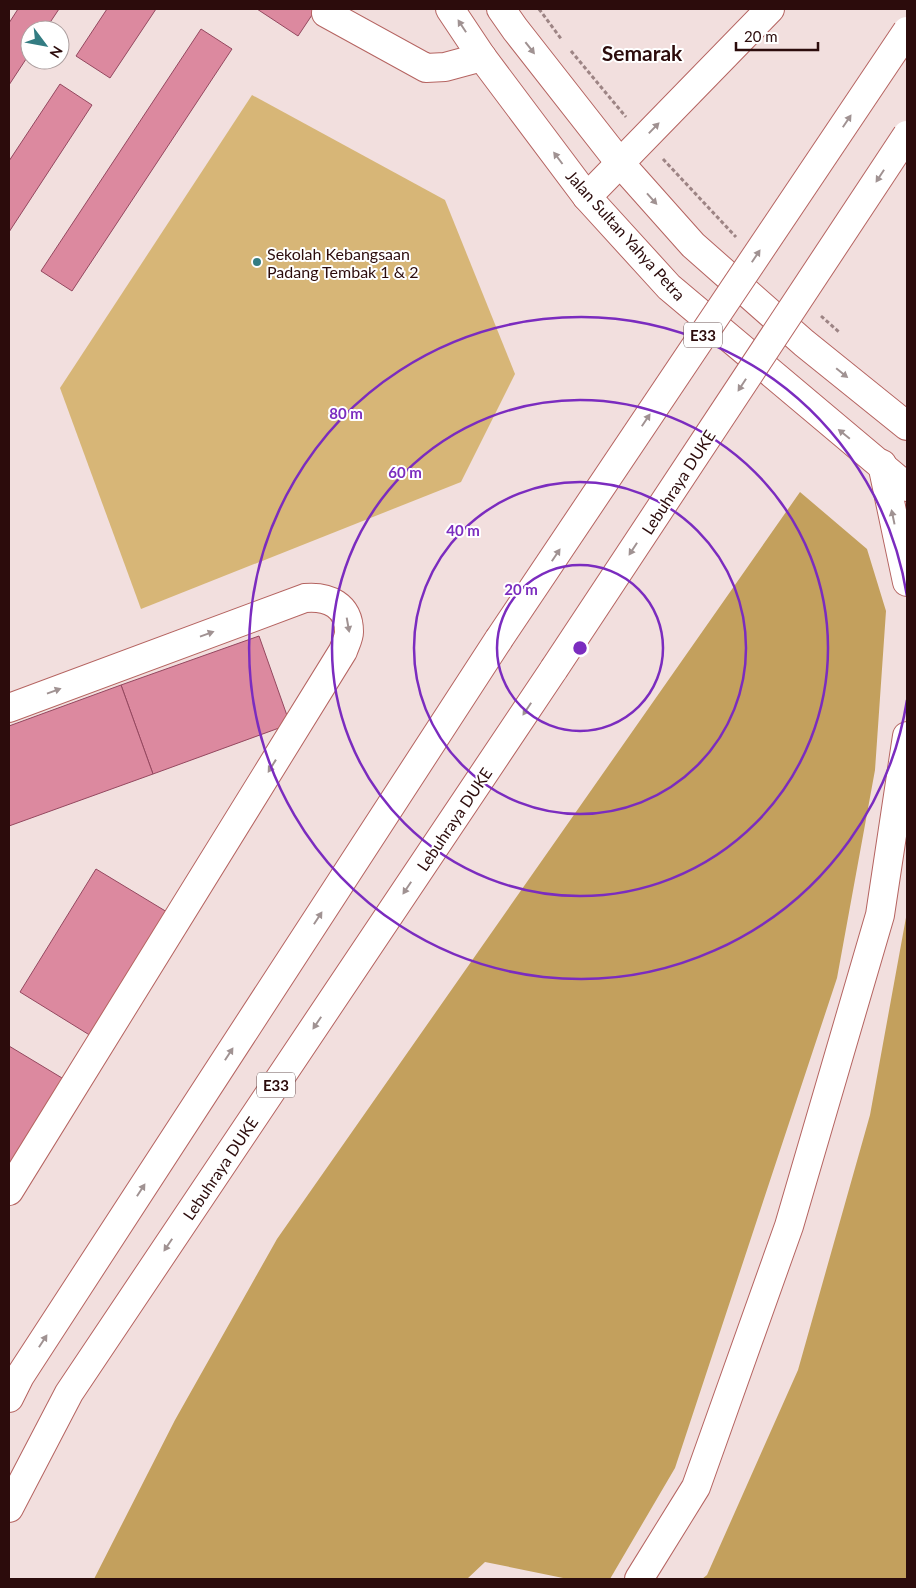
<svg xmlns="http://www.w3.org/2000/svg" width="916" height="1588" font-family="Lato,sans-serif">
  <rect width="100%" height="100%" fill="#f2dfde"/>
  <path fill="#d7b677" d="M252 95 445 200 515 374 461 482 141 609 60 388Z"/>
  <g fill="#c3a05d">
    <path d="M800 492 867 549 886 611 875 770 837 978 675 1468 610 1579H568L485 1562 467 1579H94L175 1420 277 1239Z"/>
    <path d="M907 912V1579H702L707 1575 798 1370 870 1115Z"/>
  </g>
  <g fill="#dc899f" stroke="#94485f">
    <path d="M18 9H59L45 30H30V53L9 85V23Z"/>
    <path d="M107 9H156L110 78 76 56Z"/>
    <path d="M257 9H316L298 36Z"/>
    <path d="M201 29 232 49 72 291 41 271Z"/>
    <path d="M60 84 92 105 9 232V161Z"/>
    <path d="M259 636 290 724 153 774 121 685Z"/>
    <path d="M121 685 153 774 9 826V726Z"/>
    <path d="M96 869 172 915 96 1039 20 992Z"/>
    <path d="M9 1046 67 1081 9 1175Z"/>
  </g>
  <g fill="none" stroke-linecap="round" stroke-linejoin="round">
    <g stroke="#b56461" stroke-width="30">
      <g id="minor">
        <path d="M326 13 426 68 445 67 482 57"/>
        <path d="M882 464 907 582"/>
        <path d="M9 708 305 598C328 596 349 605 349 632 349 638 345 645 343 651L9 1191"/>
        <path d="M639 1579 696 1487 789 1226 880 915 907 736"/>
      </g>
    </g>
    <g stroke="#b56461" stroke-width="30">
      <g id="major">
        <path d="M450 9 482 57 587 197 669 287 907 487"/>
        <path d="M501 9 515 29 620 163 693 245 804 343 907 426"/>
      </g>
    </g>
    <g stroke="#b56461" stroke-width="30">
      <g id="highway">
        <path d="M587 197 770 9"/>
        <path d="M9 1398 20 1376 499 639"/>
        <path d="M9 1508 69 1393 554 669"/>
      </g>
    </g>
    <g stroke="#9d8484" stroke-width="3" stroke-dasharray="4 2.5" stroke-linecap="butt">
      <path d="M539 9 562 40"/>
      <path d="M571 51 626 117"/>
      <path d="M663 159 736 237"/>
      <path d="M821 316 839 332"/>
    </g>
    <use href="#minor" stroke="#fff" stroke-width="28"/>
    <use href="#major" stroke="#fff" stroke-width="28"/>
    <use href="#highway" stroke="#fff" stroke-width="28"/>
    <g stroke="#b56461" stroke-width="30" stroke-linecap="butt">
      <g id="highway-bridge">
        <path d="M499 639 907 31"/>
        <path d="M554 669 907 135"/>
      </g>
    </g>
    <use href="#highway-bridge" stroke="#fff" stroke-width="28"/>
  </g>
  <defs><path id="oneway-solid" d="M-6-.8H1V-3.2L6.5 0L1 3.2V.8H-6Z" transform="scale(1.25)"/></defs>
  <g fill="#a09292">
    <use href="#oneway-solid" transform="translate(462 26) rotate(-123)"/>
    <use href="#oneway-solid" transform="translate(530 48) rotate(52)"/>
    <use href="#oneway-solid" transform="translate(847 121) rotate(-56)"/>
    <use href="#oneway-solid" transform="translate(654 128) rotate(-46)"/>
    <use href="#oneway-solid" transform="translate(558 158) rotate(-127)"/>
    <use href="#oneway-solid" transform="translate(880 176) rotate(123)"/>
    <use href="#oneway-solid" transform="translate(652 199) rotate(48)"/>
    <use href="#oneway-solid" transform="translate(756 256) rotate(-56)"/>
    <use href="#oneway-solid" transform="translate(842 373) rotate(39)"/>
    <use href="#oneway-solid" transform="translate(742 385) rotate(123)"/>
    <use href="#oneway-solid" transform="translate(646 420) rotate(-56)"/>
    <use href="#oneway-solid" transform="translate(844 434) rotate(-141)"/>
    <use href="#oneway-solid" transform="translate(893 517) rotate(-102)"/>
    <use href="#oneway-solid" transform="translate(633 549) rotate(123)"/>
    <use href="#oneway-solid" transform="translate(556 555) rotate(-56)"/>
    <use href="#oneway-solid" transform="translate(348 625) rotate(80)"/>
    <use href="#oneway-solid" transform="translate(207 634) rotate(-20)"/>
    <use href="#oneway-solid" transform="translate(54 691) rotate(-20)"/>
    <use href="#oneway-solid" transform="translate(527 709) rotate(124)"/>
    <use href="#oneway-solid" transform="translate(272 766) rotate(122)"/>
    <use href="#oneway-solid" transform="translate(407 888) rotate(124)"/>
    <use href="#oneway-solid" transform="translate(318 918) rotate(-57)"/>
    <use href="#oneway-solid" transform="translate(317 1023) rotate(124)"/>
    <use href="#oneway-solid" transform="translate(229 1054) rotate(-57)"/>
    <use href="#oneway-solid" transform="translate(141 1190) rotate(-57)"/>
    <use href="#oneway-solid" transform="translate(168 1245) rotate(124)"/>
    <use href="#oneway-solid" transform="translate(43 1341) rotate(-57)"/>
  </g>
  <g fill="none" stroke="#7b2cbf" stroke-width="2.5">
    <circle cx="580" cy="648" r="83"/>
    <circle cx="580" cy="648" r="166"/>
    <circle cx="580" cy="648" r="248"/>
    <path d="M907 700A331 331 0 1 1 907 596"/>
  </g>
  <circle fill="#337c82" stroke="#fff" stroke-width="2" cx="257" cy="262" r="5"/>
  <g text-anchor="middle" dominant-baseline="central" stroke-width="4" stroke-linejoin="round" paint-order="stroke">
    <g fill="#fff" stroke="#6b5555" stroke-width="1">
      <rect x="684" y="322.5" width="38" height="25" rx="4"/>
      <rect x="257" y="1072.5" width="38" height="25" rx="4"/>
    </g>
    <g font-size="15" font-weight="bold" fill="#2c0c0c">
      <text x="703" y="335">E33</text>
      <text x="276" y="1085">E33</text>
    </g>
    <g font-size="16" fill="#2c0c0c" stroke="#fff">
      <text transform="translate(626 235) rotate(48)">Jalan Sultan Yahya Petra</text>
      <text transform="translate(678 482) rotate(-57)">Lebuhraya DUKE</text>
      <text transform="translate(454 819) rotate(-56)">Lebuhraya DUKE</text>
      <text transform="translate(220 1168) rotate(-56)">Lebuhraya DUKE</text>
    </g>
    <g font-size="16" fill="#2c0c0c" stroke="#fff" text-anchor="start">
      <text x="267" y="253">Sekolah Kebangsaan<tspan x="267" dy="18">Padang Tembak 1 &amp; 2</tspan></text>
    </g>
    <g font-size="21" font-weight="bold" fill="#2c0c0c" stroke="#fff">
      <text x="642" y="52">Semarak</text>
    </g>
  </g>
  <circle cx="580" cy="648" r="8" fill="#7b2cbf" stroke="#fff" stroke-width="2.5"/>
  <g font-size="15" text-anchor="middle" font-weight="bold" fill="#7b2cbf" stroke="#fff" stroke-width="4" stroke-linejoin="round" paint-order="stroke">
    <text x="346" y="419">80 m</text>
    <text x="405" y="478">60 m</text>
    <text x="463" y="536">40 m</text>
    <text x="521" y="595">20 m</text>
  </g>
  <rect width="916" height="1588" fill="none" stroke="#2c0c0c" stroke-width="20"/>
  <g transform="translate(45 45) rotate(122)"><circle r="24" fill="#ffffff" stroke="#ab9e9e"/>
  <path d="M0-4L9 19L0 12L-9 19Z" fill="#337c82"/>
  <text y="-8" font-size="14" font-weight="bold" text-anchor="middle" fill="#2c0c0c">N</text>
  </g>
  <path d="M736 42v8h82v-8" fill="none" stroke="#2c0c0c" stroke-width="2.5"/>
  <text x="744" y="42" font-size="15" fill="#2c0c0c" stroke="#ffffff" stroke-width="4" paint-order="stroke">20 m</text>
</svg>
